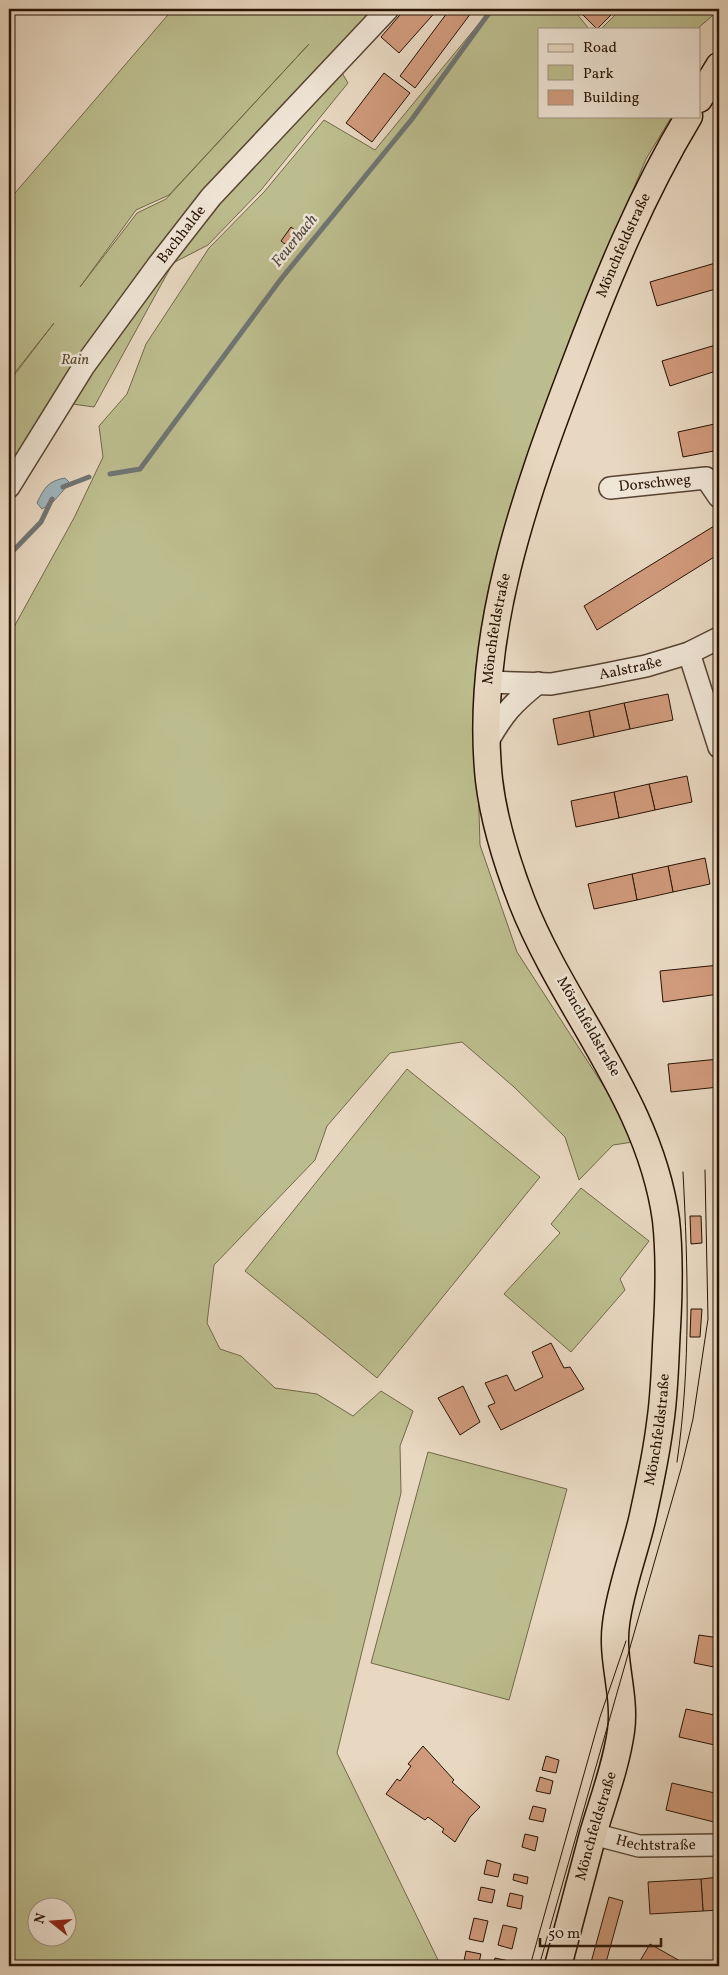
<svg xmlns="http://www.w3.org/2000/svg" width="728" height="1975" font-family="Vollkorn,serif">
  <rect width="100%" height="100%" fill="#e8d8c1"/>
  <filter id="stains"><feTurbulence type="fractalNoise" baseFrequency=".004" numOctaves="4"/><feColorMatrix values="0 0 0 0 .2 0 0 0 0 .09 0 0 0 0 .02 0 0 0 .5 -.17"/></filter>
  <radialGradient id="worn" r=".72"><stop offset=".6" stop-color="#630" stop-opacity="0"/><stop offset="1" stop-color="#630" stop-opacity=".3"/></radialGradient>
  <g fill="#bcbd8e" stroke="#726849" fill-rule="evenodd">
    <path d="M173 9H380L332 56 348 83 261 190 208 245 173 263 94 407 51 401 9 474V382L54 323 9 380V200ZM309 44 166 199 137 213 80 287 136 210 169 195Z"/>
    <path d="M491 9H573L589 29H539V116H672L646 159 620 221 494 575 475 680 480 845 517 952 612 1099 633 1142 613 1145 579 1180 565 1137 514 1087 462 1042 390 1053 327 1126 315 1160 214 1265 207 1323 220 1349 241 1356 275 1388 317 1394 353 1416 381 1391 413 1411 400 1446 401 1493 337 1753 441 1966H9V636L74 518 103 457 99 426 127 394 146 344 209 248 264 192 324 120 375 150ZM38 1908H68V1938H38Z"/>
    <path d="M621 9H719V10L697 29H601Z"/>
    <path d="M407 1069 540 1177 377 1378 245 1271Z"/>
    <path d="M581 1188 649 1241 620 1279 625 1290 571 1352 504 1294 560 1233 551 1224Z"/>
    <path d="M428 1452 567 1489 509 1700 371 1663Z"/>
  </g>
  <path fill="#9eb6bf" stroke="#6f7574" d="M65 478 70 483 53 502 42 509 37 503C44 488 48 481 65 478Z"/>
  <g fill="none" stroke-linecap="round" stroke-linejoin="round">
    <g stroke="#6f7574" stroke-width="5">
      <path d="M110 474 140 469 281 279 412 119 492 9"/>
      <path d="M63 487 89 477"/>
      <path d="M9 555 41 522 52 499"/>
    </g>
  </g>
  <g fill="#d09a7c" stroke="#281304">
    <path d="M405 9H438L399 53 381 37Z"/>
    <path d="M450 9H474L415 88 400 76Z"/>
    <path d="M577 9H617L597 29Z"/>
    <path d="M384 73 410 93 372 142 346 123Z"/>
    <path d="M291 227 300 234 289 247 281 241Z"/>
    <path d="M719 262V288L657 306 650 282Z"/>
    <path d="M719 344V370L670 386 662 361Z"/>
    <path d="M719 423V450L683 457 678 432Z"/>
    <path d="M719 523V554L597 630 584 606Z"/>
    <path d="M668 694 673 720 630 729 624 703Z"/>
    <path d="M624 703 630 729 594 737 589 711Z"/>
    <path d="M589 711 594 737 558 745 553 719Z"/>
    <path d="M687 776 692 802 655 810 649 784Z"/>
    <path d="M649 784 655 810 619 818 614 792Z"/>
    <path d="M614 792 619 818 576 827 571 801Z"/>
    <path d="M705 858 710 884 673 892 668 866Z"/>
    <path d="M668 866 673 892 637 900 632 874Z"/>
    <path d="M632 874 637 900 594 909 588 884Z"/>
    <path d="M719 965V994L663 1002 660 971Z"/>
    <path d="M719 1059V1087L671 1092 668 1064Z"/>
    <path d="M690 1216H701L702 1243 691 1244Z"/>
    <path d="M691 1309H702L700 1337H690Z"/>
    <path d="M551 1343 564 1368 570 1367 584 1389 501 1430 488 1406 495 1403 485 1383 507 1375 515 1391 543 1377 532 1352Z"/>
    <path d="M463 1386 480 1422 460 1435 438 1398Z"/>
    <path d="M699 1635 719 1638V1668L694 1663Z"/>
    <path d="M686 1709 719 1716V1746L679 1737Z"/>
    <path d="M423 1746 454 1780 452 1782 480 1807 470 1817 455 1842 442 1832 444 1829 428 1817 425 1820 386 1794 397 1779 400 1781 411 1766 408 1764Z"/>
    <path d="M546 1756 559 1760 556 1773 542 1770Z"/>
    <path d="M540 1777 553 1781 550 1794 536 1791Z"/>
    <path d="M672 1783 719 1794 718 1823 666 1810Z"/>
    <path d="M533 1806 546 1809 543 1822 529 1819Z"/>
    <path d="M525 1834 538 1837 535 1851 522 1847Z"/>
    <path d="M487 1860 501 1864 498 1877 484 1874Z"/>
    <path d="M514 1874 528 1877 527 1884 513 1880Z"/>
    <path d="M719 1877V1910L703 1911 701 1879Z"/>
    <path d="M701 1879 703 1911 650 1914 648 1882Z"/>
    <path d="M481 1887 495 1890 492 1903 478 1900Z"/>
    <path d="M510 1893 523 1896 521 1909 507 1906Z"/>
    <path d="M609 1897 623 1901 605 1966H590Z"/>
    <path d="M474 1918 488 1921 483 1942 469 1939Z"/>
    <path d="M503 1925 517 1928 512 1949 498 1945Z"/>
    <path d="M650 1944 673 1957 689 1966H637Z"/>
    <path d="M466 1951 481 1954 478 1966H463Z"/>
    <path d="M495 1958 509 1961 508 1966H493Z"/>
  </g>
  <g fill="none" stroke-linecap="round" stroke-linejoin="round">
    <g stroke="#584433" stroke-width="24">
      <g id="minor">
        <path id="s1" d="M9 487 84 366 158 265 211 197 388 9"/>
        <path id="s2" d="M610 488 706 478 719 497"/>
        <path d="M689 653 719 747"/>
        <path id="s3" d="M488 682 551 684 596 676 646 666 689 653 719 638"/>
        <path d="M488 741C504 713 512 704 538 683"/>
        <path id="s4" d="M593 1834 639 1846 719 1845"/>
      </g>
    </g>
    <g stroke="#281304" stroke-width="29">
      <g id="major">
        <path d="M699 99 719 66"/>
        <path id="s5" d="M558 1966C570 1922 581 1878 593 1834 603 1800 616 1766 621 1731 626 1695 611 1660 616 1624 620 1590 634 1554 642 1520 649 1488 656 1457 660 1424 665 1392 665 1359 667 1327 669 1291 670 1256 666 1220 650 1101 565 1011 522 902 507 863 494 823 489 780 474 637 525 495 575 364 607 279 642 194 689 116"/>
      </g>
    </g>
    <use href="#minor" stroke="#f0e6d7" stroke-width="21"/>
    <use href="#major" stroke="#e8d8c1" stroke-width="26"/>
    <g stroke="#281304" stroke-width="1">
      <path d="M677 1462C691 1366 688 1269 683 1172"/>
      <path d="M530 1966 600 1717 626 1641"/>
      <path d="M539 1966 681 1469 693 1419 708 1319 705 1170"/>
    </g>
  </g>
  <g text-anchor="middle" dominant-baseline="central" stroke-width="5" stroke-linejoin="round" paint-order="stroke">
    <g font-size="15" fill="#281304" stroke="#f0e6d7">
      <text stroke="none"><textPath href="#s1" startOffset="306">Bachhalde</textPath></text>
      <text stroke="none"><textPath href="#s5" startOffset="1795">Mönchfeldstraße</textPath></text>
      <text stroke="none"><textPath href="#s2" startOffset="45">Dorschweg</textPath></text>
      <text stroke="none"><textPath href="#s5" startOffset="1390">Mönchfeldstraße</textPath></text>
      <text stroke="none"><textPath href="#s3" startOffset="144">Aalstraße</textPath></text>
      <text transform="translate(588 1027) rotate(60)">Mönchfeldstraße</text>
      <text stroke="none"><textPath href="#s5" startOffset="550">Mönchfeldstraße</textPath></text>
      <text stroke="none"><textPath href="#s5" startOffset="145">Mönchfeldstraße</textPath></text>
      <text stroke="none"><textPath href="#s4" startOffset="64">Hechtstraße</textPath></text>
    </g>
    <g font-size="15" font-style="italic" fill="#5c4e34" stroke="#f0e6d7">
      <text x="75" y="360">Rain</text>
    </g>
    <g font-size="16" font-style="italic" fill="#514c45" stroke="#f0e6d7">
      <text transform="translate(295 241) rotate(-51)">Feuerbach</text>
    </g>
  </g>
  <rect width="728" height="1975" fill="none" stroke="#e8d8c1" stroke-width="30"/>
  <rect x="10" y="10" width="708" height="1955" fill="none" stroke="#281304" stroke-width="2.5"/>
  <rect x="15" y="15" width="698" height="1945" fill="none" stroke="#281304"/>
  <rect x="538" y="28" width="162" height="90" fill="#f0e6d7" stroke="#a09283"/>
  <rect x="548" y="44" width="25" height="8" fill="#e8d8c1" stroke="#a09283"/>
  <text x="583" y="52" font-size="15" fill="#281304">Road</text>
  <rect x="548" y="65" width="25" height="15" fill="#bcbd8e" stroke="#a09283"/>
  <text x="583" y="78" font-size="15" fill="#281304">Park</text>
  <rect x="548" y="90" width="25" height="15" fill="#d09a7c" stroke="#a09283"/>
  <text x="583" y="102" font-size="15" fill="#281304">Building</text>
  <g transform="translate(52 1922) rotate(287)"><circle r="24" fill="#f0e6d7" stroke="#a09283"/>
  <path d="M0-4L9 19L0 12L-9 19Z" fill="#8f2418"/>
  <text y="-8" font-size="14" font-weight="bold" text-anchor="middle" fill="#281304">N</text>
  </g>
  <path d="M540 1938v8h121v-8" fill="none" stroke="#281304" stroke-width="2.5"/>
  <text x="548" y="1938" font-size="15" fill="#281304" stroke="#f0e6d7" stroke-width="4" paint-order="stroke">50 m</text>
  <rect width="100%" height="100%" filter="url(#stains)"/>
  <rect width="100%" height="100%" fill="url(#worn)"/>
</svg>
